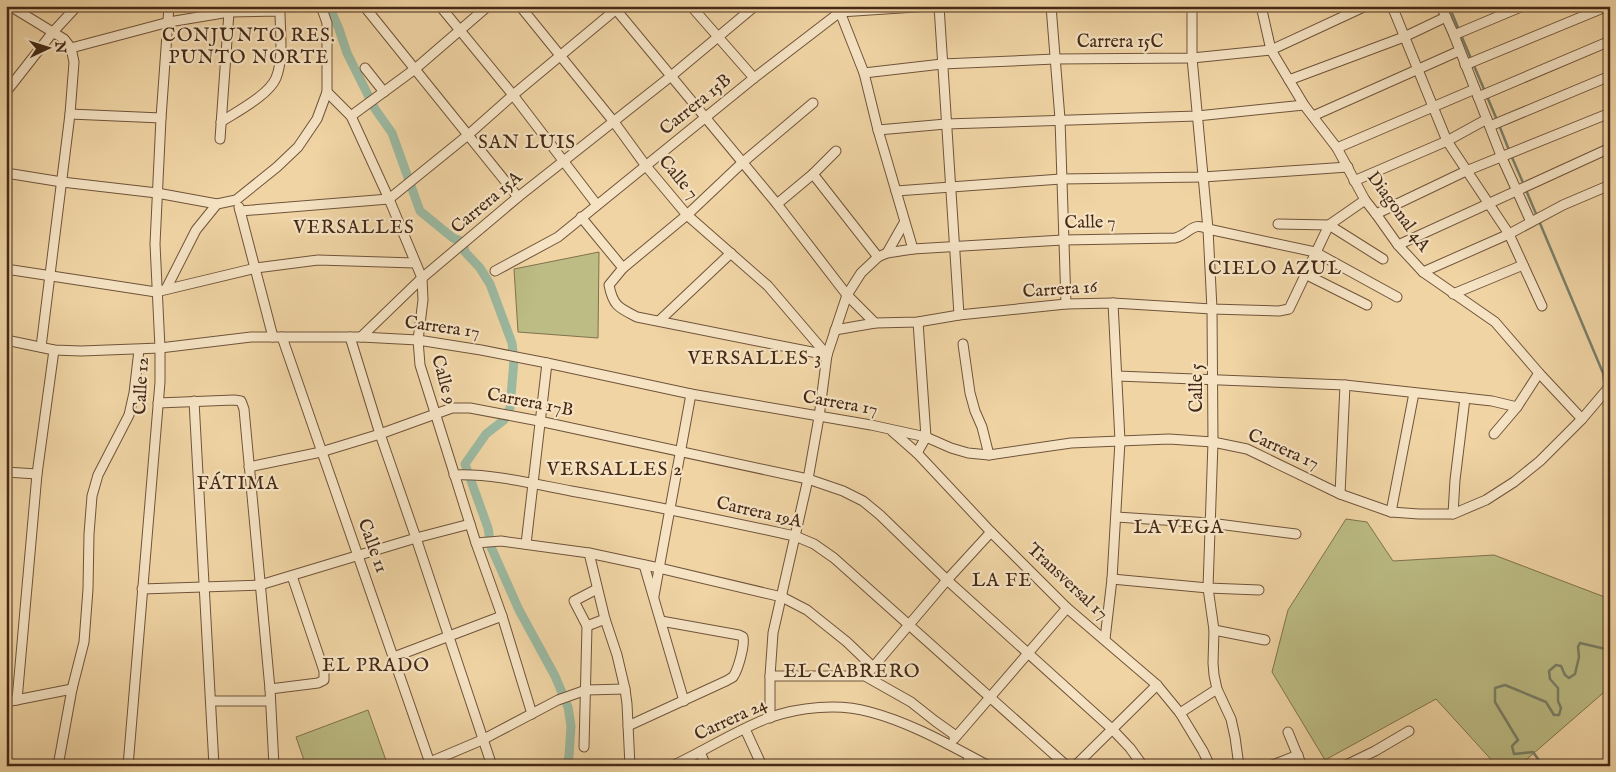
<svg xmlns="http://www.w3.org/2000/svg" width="1616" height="772" font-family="'IM FELL English',serif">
  <rect width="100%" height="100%" fill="#f0d4a4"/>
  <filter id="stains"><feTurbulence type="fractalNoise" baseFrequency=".004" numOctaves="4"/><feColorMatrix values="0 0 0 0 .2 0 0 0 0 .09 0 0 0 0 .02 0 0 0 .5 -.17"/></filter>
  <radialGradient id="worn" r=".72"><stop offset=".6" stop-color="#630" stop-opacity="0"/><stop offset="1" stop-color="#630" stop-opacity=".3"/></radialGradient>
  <g fill="#bcbc84" stroke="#80724d">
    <path d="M599 252 598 338 518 332 514 269Z"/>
    <path d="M1346 519 1367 522 1393 561 1494 555 1610 599V687L1519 766H1497L1436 699 1325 760 1272 672 1288 610Z"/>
    <path d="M368 710 388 766H306L296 737Z"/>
  </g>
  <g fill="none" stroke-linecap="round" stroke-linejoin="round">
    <g stroke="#797f69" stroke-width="2.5">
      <path d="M1449 6 1459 30"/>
      <path d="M1461 35 1497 120"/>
      <path d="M1499 125 1509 150"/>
      <path d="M1511 155 1524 185"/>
      <path d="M1526 190 1603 373 1605 386"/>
      <path d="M1537 766 1538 759 1533 752 1514 754 1512 746 1518 740 1495 702V688L1505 685 1546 702 1554 715H1559L1561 708 1558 701V688L1550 679 1549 671 1556 665 1561 666 1565 675 1569 678 1575 674 1579 657 1578 647 1580 643 1610 650"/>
    </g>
    <path stroke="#9bb9a1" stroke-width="9" d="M329 6 339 29 347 53 375 109 392 133 420 211 453 238 463 242 465 252 480 268 490 284 512 343 514 360 510 408 504 420 486 434 465 464 488 528 491 547 519 610 555 676 568 707 571 726 569 756 567 766"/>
    <g stroke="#70543a" stroke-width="11">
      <g id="minor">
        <path d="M10 6 64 39 71 48 74 62 70 114 41 347"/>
        <path d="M364 6 518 197"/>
        <path d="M440 6 513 95 597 205"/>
        <path d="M520 6 614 122 646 166 687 215 768 286 827 355"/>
        <path d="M613 6 777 204 847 295 875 323"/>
        <path d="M691 6 754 78"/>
        <path d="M834 6 840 12 864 73 878 130 913 249"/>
        <path d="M939 6 959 315"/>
        <path d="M1051 6 1060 119 1066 304"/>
        <path d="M1192 6V58L1208 229 1212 309 1213 442 1208 588 1214 630 1213 663 1214 675 1217 689 1231 719 1235 737 1239 766"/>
        <path d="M1261 6 1271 50 1304 105 1337 148 1365 200 1376 214 1398 245 1423 272 1495 322 1539 373 1582 419"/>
        <path d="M1392 6 1447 141 1509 234 1542 306"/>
        <path d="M1441 6 1454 35 1502 158 1531 222"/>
        <path d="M1454 35 1523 6"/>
        <path d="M71 48 169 22 229 12 280 11C280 32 284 58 276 78 269 95 236 112 221 122"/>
        <path d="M1465 65 1608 6"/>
        <path d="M365 68 384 92"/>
        <path d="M864 73 942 64 1055 59 1192 58 1271 50 1366 6"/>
        <path d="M1289 80 1404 37 1446 17"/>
        <path d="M6 92 53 32 77 6"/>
        <path d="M327 92 351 116 389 199 422 278 423 300 418 340 420 365 476 543 502 616 532 714"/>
        <path d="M1478 97 1610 41"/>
        <path d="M813 103 742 163 687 215 623 268 609 285C613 306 619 308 637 317L827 355"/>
        <path d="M70 114 161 118"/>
        <path d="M351 116 415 69 488 6"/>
        <path d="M1313 116 1459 51"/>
        <path d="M1490 126 1610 76"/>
        <path d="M878 130 946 124 1197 116 1304 105"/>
        <path d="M220 139 229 12"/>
        <path d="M1337 148 1475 89"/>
        <path d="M6 173 62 182 157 193 217 204 236 200 277 167 298 147 317 119 327 92V23L321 6"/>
        <path d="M813 174 878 257"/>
        <path d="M1354 181 1447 141 1487 119"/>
        <path d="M896 191 1061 179 1203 177 1348 167"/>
        <path d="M777 204 813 174 836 151"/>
        <path d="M239 207 273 337"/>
        <path d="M240 211 389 199 468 135 513 95 620 6"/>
        <path d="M1376 214 1466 171 1610 113"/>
        <path d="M581 217 623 268"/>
        <path d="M1278 224 1329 225 1383 259"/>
        <path d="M1398 245 1610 148"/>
        <path d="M887 253 904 223"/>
        <path d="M6 269 156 292 256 268 318 260 415 263"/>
        <path d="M495 271 558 237 754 78 840 12 931 6"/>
        <path d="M1423 272 1509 234 1563 205 1610 185"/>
        <path d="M1305 274 1367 305"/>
        <path d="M166 289 196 230 217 204"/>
        <path d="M1453 294 1523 265"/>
        <path d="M659 321 731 253"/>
        <path d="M835 330 875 323 918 322 959 315 1066 304 1113 303 1212 309 1279 311 1289 309 1329 225 1365 200"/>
        <path d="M282 337 431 766"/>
        <path d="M350 337 380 434 416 538 492 766"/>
        <path d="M361 337 422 278 518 197 670 77 755 6"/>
        <path d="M6 340 54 350 81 351 160 348 251 337H361L418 340 481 350 547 363 691 394 871 425 926 437 951 448 968 453 989 455 1071 443 1169 439 1213 442 1247 449 1340 494 1391 512 1419 514H1453L1486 500 1514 482 1540 461 1582 419 1610 386"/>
        <path d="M963 344 970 393 975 411 982 427 989 455"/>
        <path d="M1117 376 1345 385 1492 401 1517 407"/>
        <path d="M194 401 214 766"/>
        <path d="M158 403 234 400 241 401 244 409 270 689 274 766"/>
        <path d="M892 431 917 453 991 532 1067 608 1157 685 1180 713 1203 751 1210 766"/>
        <path d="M1494 434 1517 407 1539 373"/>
        <path d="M917 453 926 437 918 322"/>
        <path d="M249 467 321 452 380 434 452 408H470L539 421 808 479 843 491 863 501 880 515 947 580 1112 729 1130 748 1143 766"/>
        <path d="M6 472 37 474"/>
        <path d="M454 475C489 473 535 484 571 491 646 504 720 520 795 536L814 544 834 558 1067 766"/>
        <path d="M1340 494 1345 385"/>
        <path d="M1391 512 1414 393"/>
        <path d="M1453 514 1455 480 1465 398"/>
        <path d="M1116 517 1210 523 1296 534"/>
        <path d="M476 543 501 541 589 553 659 568 782 597 807 610 847 642 873 667"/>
        <path d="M526 544 547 363"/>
        <path d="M589 553 605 619 617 655 625 689 627 704 630 766"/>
        <path d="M644 565 684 701"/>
        <path d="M1112 579 1208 588 1259 590"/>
        <path d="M142 589 260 585 416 538 470 524"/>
        <path d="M654 596 691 394"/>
        <path d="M587 626 605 619"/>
        <path d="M1214 630 1265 640"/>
        <path d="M1105 639 1112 579 1120 441 1113 303"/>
        <path d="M394 657 502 616"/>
        <path d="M869 672 947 580 991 532"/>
        <path d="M770 676H865L911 702 935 721 956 736"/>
        <path d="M270 689 318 683 324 680V671L292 576"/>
        <path d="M17 700 37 474 54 350"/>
        <path d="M211 701H270"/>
        <path d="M6 702 72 689"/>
        <path d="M1180 713 1217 689"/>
        <path d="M770 718V676L773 633 808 479 819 417 827 355 847 295 861 273 878 257 887 253 913 249 1063 240 1175 238C1190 234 1192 221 1208 229L1315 252 1397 297"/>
        <path d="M628 726 726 681C728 680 731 678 733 677 738 670 745 645 743 637L739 635 661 621"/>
        <path d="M745 729 762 766"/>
        <path d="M1288 732 1302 766"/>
        <path d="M954 739 1067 608"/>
        <path d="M584 747 587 626 574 601 597 589"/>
        <path d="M700 752 706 766"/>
        <path d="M430 762 482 740 558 700 586 690 625 689"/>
        <path d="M58 766 72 689 84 642 88 589 89 534 92 496 98 475 129 415 134 393 139 350"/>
        <path d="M128 766 160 382V348L155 244 161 118 169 6"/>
        <path d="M672 766C704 751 735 731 768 718 799 707 839 703 870 712 912 723 951 746 989 766"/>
        <path d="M968 766 969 756"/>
        <path d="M1075 766 1157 685"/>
        <path d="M1270 766 1298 755"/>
        <path d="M1344 766 1375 751 1409 731"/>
      </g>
    </g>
    <use href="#minor" stroke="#f5e3c4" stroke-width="9"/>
  </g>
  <g text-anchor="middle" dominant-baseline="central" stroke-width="4.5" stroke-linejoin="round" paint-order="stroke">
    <g font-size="18" fill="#452916" stroke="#f5e3c4">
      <text x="1120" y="42">Carrera 15C</text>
      <text transform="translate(696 105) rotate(-39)">Carrera 15B</text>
      <text transform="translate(678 178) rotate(50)">Calle 7</text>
      <text transform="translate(487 203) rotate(-40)">Carrera 15A</text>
      <text transform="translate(1398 212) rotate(54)">Diagonal 4A</text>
      <text transform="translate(1090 223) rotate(-1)">Calle 7</text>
      <text transform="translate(1060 290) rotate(-4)">Carrera 16</text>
      <text transform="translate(442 328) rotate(8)">Carrera 17</text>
      <text transform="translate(443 380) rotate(75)">Calle 9</text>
      <text transform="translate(142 386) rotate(-87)">Calle 12</text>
      <text transform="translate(1197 388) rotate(-90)">Calle 5</text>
      <text transform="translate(530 403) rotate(11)">Carrera 17B</text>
      <text transform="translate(840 404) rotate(10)">Carrera 17</text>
      <text transform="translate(1283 450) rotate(24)">Carrera 17</text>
      <text transform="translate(759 513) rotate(13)">Carrera 19A</text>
      <text transform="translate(372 546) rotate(70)">Calle 11</text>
      <text transform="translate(1067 582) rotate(43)">Transversal 17</text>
      <text transform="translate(731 720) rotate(-25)">Carrera 24</text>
    </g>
    <g font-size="19" letter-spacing="1" fill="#452916" stroke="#f5e3c4">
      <text x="249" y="36">CONJUNTO RES.<tspan x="249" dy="22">PUNTO NORTE</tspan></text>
      <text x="527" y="143">SAN LUIS</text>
      <text x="354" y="228">VERSALLES</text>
      <text x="1275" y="269">CIELO AZUL</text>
      <text x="755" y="359">VERSALLES 3</text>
      <text x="615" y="470">VERSALLES 2</text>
      <text x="238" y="484">FÁTIMA</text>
      <text x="1179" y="528">LA VEGA</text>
      <text x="1002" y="581">LA FE</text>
      <text x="376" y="666">EL PRADO</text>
      <text x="852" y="672">EL CABRERO</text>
    </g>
  </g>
  <rect width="1616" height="772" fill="none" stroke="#f0d4a4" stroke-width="25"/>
  <rect x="8" y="8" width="1601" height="757" fill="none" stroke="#452916" stroke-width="2.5"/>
  <rect x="12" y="12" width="1591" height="747" fill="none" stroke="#452916"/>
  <g transform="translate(48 48) rotate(86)" stroke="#f5e3c4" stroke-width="4" paint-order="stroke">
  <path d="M0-4L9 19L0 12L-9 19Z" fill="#452916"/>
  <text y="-8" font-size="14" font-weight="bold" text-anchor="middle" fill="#452916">N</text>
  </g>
  <rect width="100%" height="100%" filter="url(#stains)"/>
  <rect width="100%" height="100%" fill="url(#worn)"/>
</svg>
